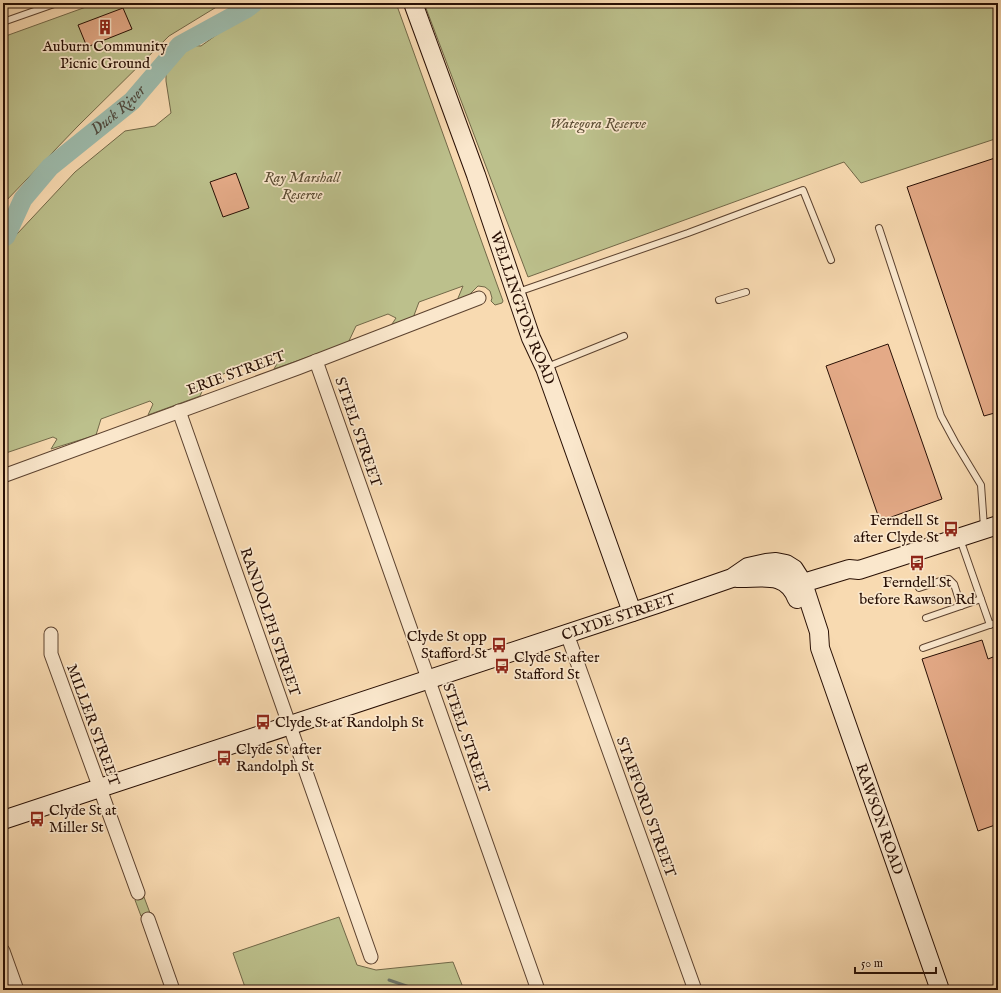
<svg xmlns="http://www.w3.org/2000/svg" width="1001" height="993" font-family="'IM FELL English',serif">
  <rect width="100%" height="100%" fill="#f8dab1"/>
  <filter id="stains"><feTurbulence type="fractalNoise" baseFrequency=".005" numOctaves="4"/><feColorMatrix values="0 0 0 0 .2 0 0 0 0 .09 0 0 0 0 .02 0 0 0 .5 -.17"/></filter>
  <radialGradient id="worn" r=".72"><stop offset=".6" stop-color="#630" stop-opacity="0"/><stop offset="1" stop-color="#630" stop-opacity=".3"/></radialGradient>
  <g fill="#bcc08c" stroke="#726848">
    <path d="M85 3H223L169 36 78 126 3 204V37L86 7Z"/>
    <path d="M261 3H396L499 290 503 301 502 303 495 305 491 301 492 298 490 291 485 287 478 286 465 299 456 303 463 286 419 302 413 318 390 327 396 318 388 314 356 326 348 343 274 369 280 358 274 355 207 380 200 396 148 415 153 404 150 401 101 419 96 435 51 449 57 439 53 437 3 454V249L75 172 125 131 155 126 171 113 166 81V66C176 56 185 44 201 46Z"/>
    <path d="M424 3H998V138L861 183 844 162 528 277Z"/>
    <path d="M144 897 150 913 141 916 135 900Z"/>
    <path d="M339 917 357 965 376 970 453 962 464 990H246L233 953Z"/>
  </g>
  <g fill="none" stroke-linecap="round" stroke-linejoin="round">
    <path stroke="#6e7669" stroke-width="3" d="M389 980 418 990"/>
    <path stroke="#9dbbac" stroke-width="19" id="s1" d="M3 238 6 236 23 199 50 167 132 101 180 45 246 9 254 3"/>
  </g>
  <g fill="#e4aa87" stroke="#280f04">
    <path d="M123 8 132 29 87 47 78 25Z"/>
    <path d="M998 157V412L984 416 907 187Z"/>
    <path d="M236 173 249 208 223 217 210 182Z"/>
    <path d="M888 344 942 499 880 521 826 366Z"/>
    <path d="M982 640 988 659 998 655V824L978 831 922 659Z"/>
  </g>
  <g fill="none" stroke-linecap="round" stroke-linejoin="round">
    <g stroke="#5c422f" stroke-width="8">
      <g id="lane">
        <path d="M3 22 57 3"/>
        <path d="M879 228 941 416 955 442 981 485 984 527"/>
        <path d="M518 292 688 233 803 190 831 260"/>
        <path d="M719 300 746 292"/>
        <path d="M547 367 624 336"/>
        <path d="M960 539 990 625"/>
        <path d="M919 588 946 579H949L954 584 961 606"/>
        <path d="M926 618 981 599"/>
        <path d="M923 648 998 622"/>
      </g>
    </g>
    <g stroke="#5c422f" stroke-width="15">
      <g id="street">
        <path d="M316 361 538 990"/>
        <path d="M179 411 371 957"/>
        <path d="M3 476 298 368 479 298"/>
        <path d="M51 634V654L138 893"/>
        <path d="M567 634 695 990"/>
        <path d="M148 919 173 990"/>
        <path d="M3 951 17 990"/>
      </g>
    </g>
    <g stroke="#280f04" stroke-width="20">
      <g id="secondary">
        <path id="s2" d="M413 3 476 175 531 338 545 368 632 612"/>
        <path d="M737 578C761 579 786 570 797 599"/>
        <path d="M792 588 803 583 849 569 859 570 998 525"/>
        <path id="s3" d="M3 820 657 604 732 578 748 567 766 563 776 562 786 564 794 569 803 583 819 632 820 648 940 990"/>
      </g>
    </g>
    <use href="#lane" stroke="#fae7cc" stroke-width="6"/>
    <use href="#street" stroke="#fae7cc" stroke-width="13"/>
    <use href="#secondary" stroke="#fae7cc" stroke-width="18"/>
  </g>
  <defs>
    <g id="building-bare" transform="scale(1.2)"><path d="M-4-6H4V6H1V3H-1V6H-4ZM-2.5-4.3h1.7v1.8h-1.7ZM.8-4.3h1.7v1.8H.8ZM-2.5-1h1.7V.8h-1.7ZM.8-1h1.7V.8H.8Z" fill="#8f2418" stroke="#fae7cc" stroke-width="2.5" paint-order="stroke"/></g>
    <g id="bus-bare" transform="scale(1.2)"><path d="M-5-6H5V4H4V6H2V4H-2V6H-4V4H-5ZM-3.5-4V0h7V-4ZM-3.5 1.2v1.5H-2V1.2ZM2 1.2v1.5H3.5V1.2Z" fill="#8f2418" stroke="#fae7cc" stroke-width="2.5" paint-order="stroke"/></g>
  </defs>
  <g fill-rule="evenodd">
    <use href="#building-bare" x="105" y="27"/>
    <use href="#bus-bare" x="951" y="529"/>
    <use href="#bus-bare" x="917" y="563"/>
    <use href="#bus-bare" x="499" y="645"/>
    <use href="#bus-bare" x="502" y="666"/>
    <use href="#bus-bare" x="263" y="722"/>
    <use href="#bus-bare" x="224" y="758"/>
    <use href="#bus-bare" x="37" y="819"/>
  </g>
  <g text-anchor="middle" dominant-baseline="central" stroke-width="3.5" stroke-linejoin="round" paint-order="stroke">
    <g font-size="15" fill="#280f04" stroke="#fae7cc" text-anchor="start">
      <text x="105" y="46" text-anchor="middle">Auburn Community<tspan x="105" dy="17">Picnic Ground</tspan></text>
      <text x="939" y="520" text-anchor="end">Ferndell St<tspan x="939" dy="17">after Clyde St</tspan></text>
      <text x="917" y="582" text-anchor="middle">Ferndell St<tspan x="917" dy="17">before Rawson Rd</tspan></text>
      <text x="487" y="636" text-anchor="end">Clyde St opp<tspan x="487" dy="17">Stafford St</tspan></text>
      <text x="514" y="657">Clyde St after<tspan x="514" dy="17">Stafford St</tspan></text>
      <text x="275" y="722">Clyde St at Randolph St</text>
      <text x="236" y="749">Clyde St after<tspan x="236" dy="17">Randolph St</tspan></text>
      <text x="49" y="810">Clyde St at<tspan x="49" dy="17">Miller St</tspan></text>
    </g>
    <g font-size="15" font-style="italic" fill="#5c4d34" stroke="#fae7cc">
      <text x="598" y="123">Wategora Reserve</text>
      <text x="302" y="177">Ray Marshall<tspan x="302" dy="17">Reserve</tspan></text>
    </g>
    <g font-size="15" fill="#280f04" stroke="#fae7cc">
      <text stroke="none"><textPath href="#s2" startOffset="324">WELLINGTON ROAD</textPath></text>
      <text transform="translate(236 373) rotate(-20)">ERIE STREET</text>
      <text transform="translate(358 432) rotate(71)">STEEL STREET</text>
      <text stroke="none"><textPath href="#s3" startOffset="648">CLYDE STREET</textPath></text>
      <text transform="translate(270 622) rotate(71)">RANDOLPH STREET</text>
      <text transform="translate(93 725) rotate(70)">MILLER STREET</text>
      <text transform="translate(466 738) rotate(71)">STEEL STREET</text>
      <text transform="translate(646 807) rotate(70)">STAFFORD STREET</text>
      <text stroke="none"><textPath href="#s3" startOffset="1101">RAWSON ROAD</textPath></text>
    </g>
    <g font-size="16" font-style="italic" fill="#514b3f" stroke="#fae7cc">
      <text stroke="none"><textPath href="#s1" startOffset="175">Duck River</textPath></text>
    </g>
  </g>
  <rect width="1001" height="993" fill="none" stroke="#f8dab1" stroke-width="16"/>
  <rect x="4" y="4" width="993" height="985" fill="none" stroke="#280f04" stroke-width="2"/>
  <rect x="8" y="8" width="985" height="977" fill="none" stroke="#280f04"/>
  <path d="M855 967v6h81v-6" fill="none" stroke="#280f04" stroke-width="2"/>
  <text x="861" y="967" font-size="12" fill="#280f04" stroke="#fae7cc" stroke-width="3" paint-order="stroke">50 m</text>
  <rect width="100%" height="100%" filter="url(#stains)"/>
  <rect width="100%" height="100%" fill="url(#worn)"/>
</svg>
